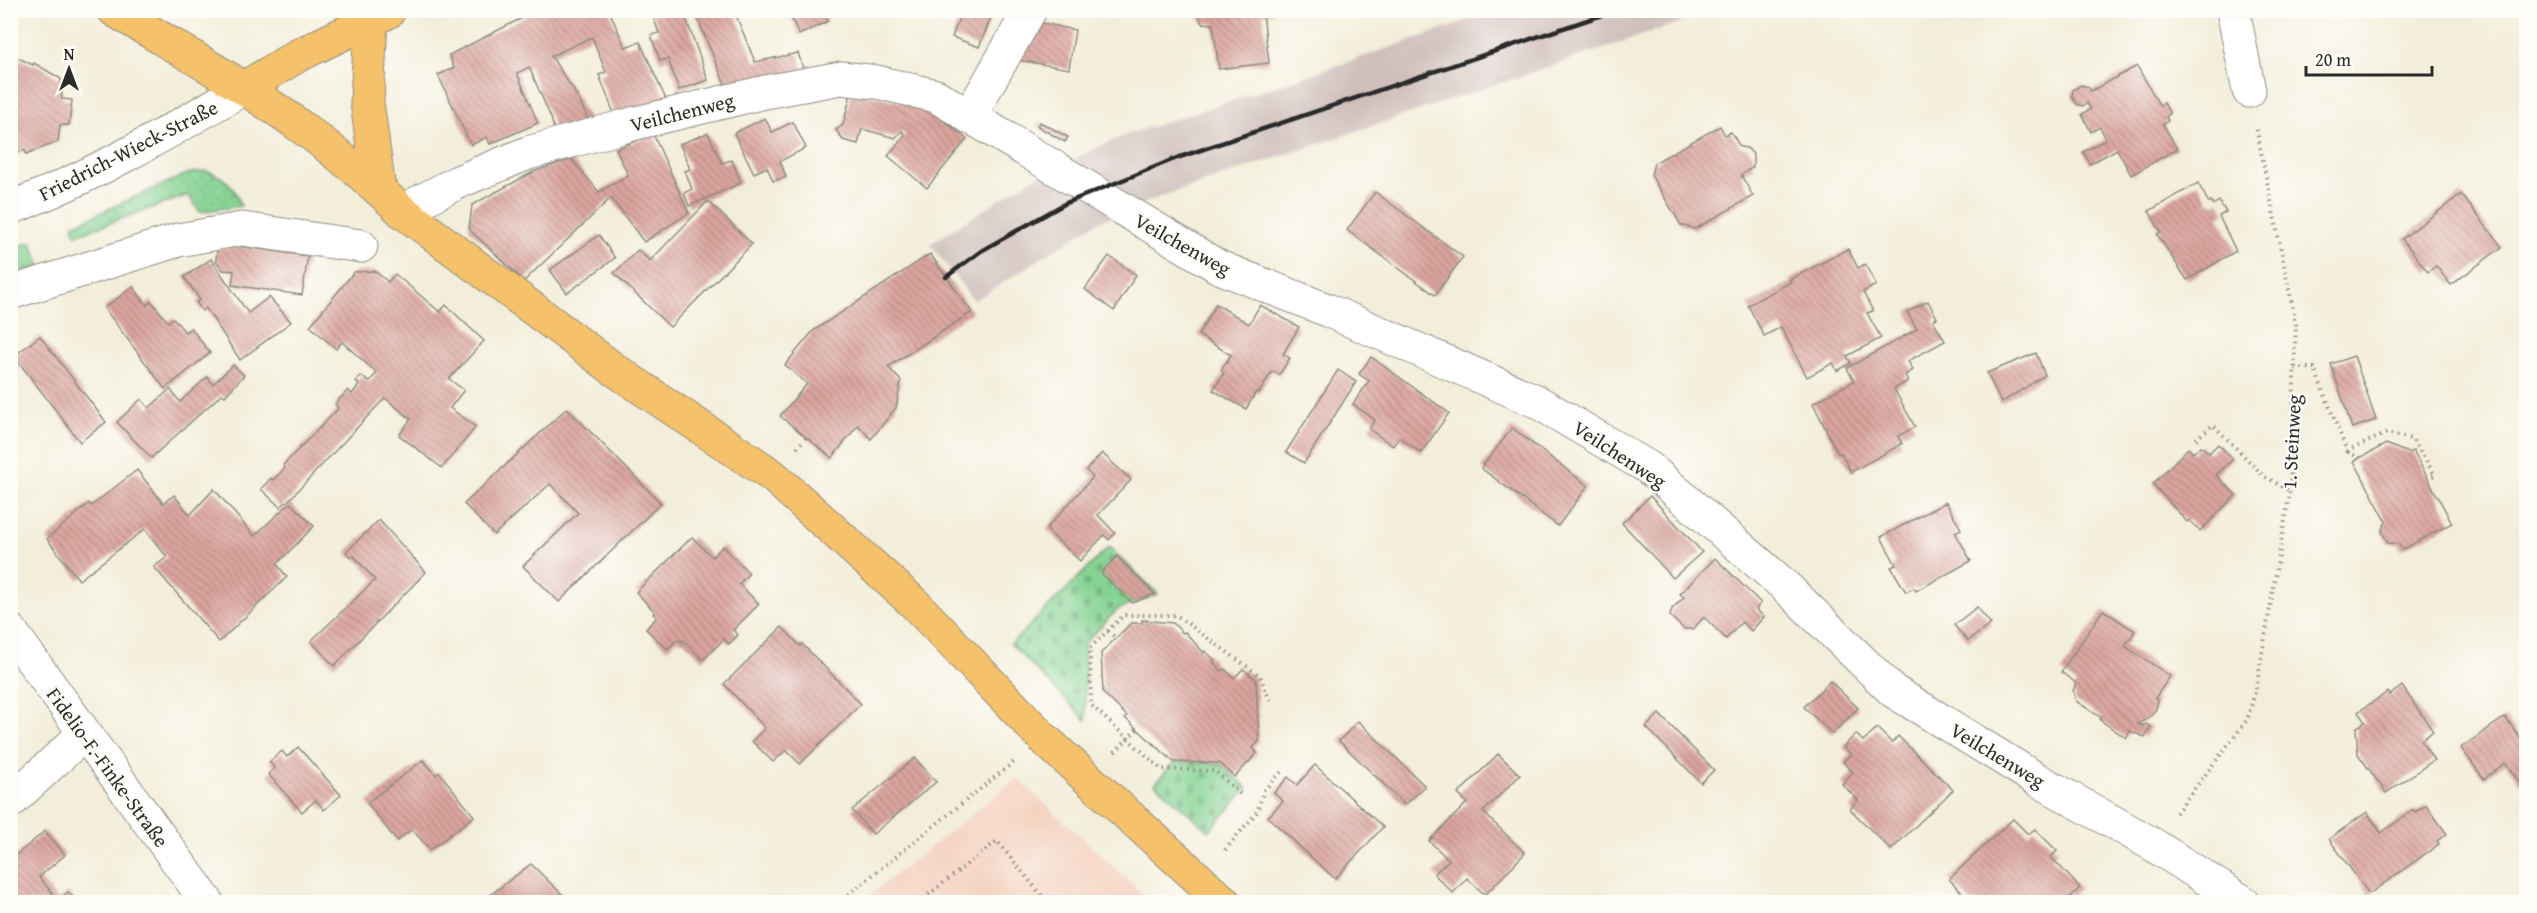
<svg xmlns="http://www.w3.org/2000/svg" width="2537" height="913" font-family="'Gentium Book Plus',serif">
  <defs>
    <pattern id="grass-dots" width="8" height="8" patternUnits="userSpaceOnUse" patternTransform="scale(1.5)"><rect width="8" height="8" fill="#85d393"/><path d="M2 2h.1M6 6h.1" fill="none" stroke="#73b57f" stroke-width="1.8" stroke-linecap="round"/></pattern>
    <pattern id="cemetery-stones" width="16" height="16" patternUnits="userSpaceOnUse" patternTransform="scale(1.5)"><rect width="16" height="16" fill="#85d393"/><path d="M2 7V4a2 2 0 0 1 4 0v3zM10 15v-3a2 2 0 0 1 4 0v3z" fill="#73b57f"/></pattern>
    <pattern id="building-back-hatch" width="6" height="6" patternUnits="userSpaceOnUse" patternTransform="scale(1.5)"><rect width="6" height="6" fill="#dba59e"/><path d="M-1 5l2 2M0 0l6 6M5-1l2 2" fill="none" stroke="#b28781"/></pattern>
  </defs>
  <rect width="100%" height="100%" fill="#fdfcf7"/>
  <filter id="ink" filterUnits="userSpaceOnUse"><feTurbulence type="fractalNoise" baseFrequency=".0167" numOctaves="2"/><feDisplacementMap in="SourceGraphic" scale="12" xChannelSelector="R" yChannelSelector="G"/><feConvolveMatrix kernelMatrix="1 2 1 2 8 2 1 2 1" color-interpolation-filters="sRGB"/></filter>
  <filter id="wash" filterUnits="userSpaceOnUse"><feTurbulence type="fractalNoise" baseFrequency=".008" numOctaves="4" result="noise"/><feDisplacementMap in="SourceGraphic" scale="24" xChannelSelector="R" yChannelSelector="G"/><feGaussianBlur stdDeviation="1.35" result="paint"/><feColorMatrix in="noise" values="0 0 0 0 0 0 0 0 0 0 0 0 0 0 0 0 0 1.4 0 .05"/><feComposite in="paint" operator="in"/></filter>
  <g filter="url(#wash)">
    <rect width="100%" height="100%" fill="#f3eeda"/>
    <path fill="#f4d3c1" d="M1017 778 1152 902H861Z"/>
    <path fill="#d0c0bc" d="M1496 11H1715L1160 197 1098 222 974 301 930 244 1030 180 1125 135 1283 84Z"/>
    <g fill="url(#grass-dots)" stroke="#587f5f" stroke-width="1.5">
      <path d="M207 171C227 178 234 186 241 206L200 212 188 195 76 235 73 225 189 173Z"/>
      <path d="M31 242 41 266 11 275V249Z"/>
    </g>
    <g fill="url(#cemetery-stones)" stroke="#587f5f" stroke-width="1.5">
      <path d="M1109 547 1158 594 1118 609 1084 644 1086 720 1011 644Z"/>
      <path d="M1174 762 1220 763 1248 788 1209 831 1155 784Z"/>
    </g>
    <g id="blocks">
      <g fill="url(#building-back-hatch)">
        <path d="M529 10H609L625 47 640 42 668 104 615 116 599 75 606 72 592 37 551 56 576 94 590 123 555 133 551 118 529 67 517 73 538 123 490 144 487 137 471 145 438 75 454 68 449 55 530 14Z"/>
        <path d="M663 10H683L708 80 679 90 668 59 660 61 651 35 659 33 652 14Z"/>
        <path d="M694 10H734L755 62 798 53 805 73 727 89Z"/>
        <path d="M788 10H824L828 21 799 35Z"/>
        <path d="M962 10H994L979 47 952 37Z"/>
        <path d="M1196 10H1273V13L1263 14 1269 63 1219 69 1213 24 1202 23Z"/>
        <path d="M1042 23 1075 30 1069 69 1018 60Z"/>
        <path d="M10 54 33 65 34 63 61 79 62 99 72 100 69 125H60L58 142 26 154 25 150 10 156Z"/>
        <path d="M2137 66 2160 106 2164 103 2170 114 2166 116 2168 121 2163 124 2177 149 2131 175 2117 149 2090 164 2083 152 2106 139 2100 127 2091 132 2082 114 2091 109 2087 103 2083 106 2077 104 2072 97 2073 90 2081 85 2088 87 2091 91Z"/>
        <path d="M852 90 929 109 967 139 927 188 888 156 905 135 902 131 895 138 862 129 858 144 843 140 836 130 843 125Z"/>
        <path d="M765 118 772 132 793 122 806 148 780 161 786 177 773 181 767 167 754 173 734 133Z"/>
        <path d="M1040 122 1068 137 1065 142 1037 126Z"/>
        <path d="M1720 126 1725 135 1731 132 1740 147 1747 148 1753 154V167L1741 175 1753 196 1695 229 1681 225 1651 175 1654 163Z"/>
        <path d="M708 133 722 163 732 160 741 183 689 206 684 193 692 189 685 171 690 169 680 144Z"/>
        <path d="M653 134 689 213 644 242 611 198 524 281 469 229 472 205 535 171 572 159 599 192 628 175 616 149Z"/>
        <path d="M2198 183 2209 203 2211 201 2213 205 2219 201 2226 212 2219 216 2236 251 2187 280 2157 234 2161 232 2149 211Z"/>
        <path d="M1375 192 1463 257 1435 295 1347 230Z"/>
        <path d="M2461 194 2502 247 2451 285 2436 266 2428 272 2402 239Z"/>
        <path d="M708 201 752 244 670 327 614 273 638 250 650 261Z"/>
        <path d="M599 235 615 258 567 293 550 270Z"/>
        <path d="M238 246 308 256 302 295 232 285 234 271 223 270 216 261 217 249Z"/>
        <path d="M1848 249 1858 268 1865 264 1876 285 1863 292 1873 311 1867 313 1881 338 1847 356 1851 363 1837 371 1833 363 1807 377 1781 327 1764 336 1748 305 1791 282 1789 280Z"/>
        <path d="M930 254 972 312 888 367 901 381 896 408 871 439 858 425 832 458 780 416 807 384 785 365 813 331Z"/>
        <path d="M1109 256 1136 275 1114 311 1085 289Z"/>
        <path d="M211 259 248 313 269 297 291 322 240 360 206 308 202 311 196 302 200 300 184 277Z"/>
        <path d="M375 271 388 282 395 274 440 312 446 305 484 341 449 379 464 390 450 408 476 427 442 468 399 435 411 419 385 398 289 500 280 507 261 489 271 478 273 480 285 468 283 465 336 411 338 408 335 404 348 390 352 394 359 385 356 381 361 376 369 382 377 373 342 342 336 349 310 326 354 272Z"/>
        <path d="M133 287 147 305 151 301 168 322 173 318 185 332 191 328 210 353 165 389 104 308Z"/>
        <path d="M1928 301 1937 318 1933 320 1945 341 1908 361 1913 370 1905 375 1908 381 1894 389 1915 427 1898 436 1902 444 1851 472 1841 453 1838 454 1813 403 1854 381 1847 368 1917 329 1907 312Z"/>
        <path d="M1216 304 1249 324 1260 305 1299 327 1283 354 1290 358 1279 375 1272 371 1259 393 1256 392 1246 409 1213 390 1224 373 1221 370 1231 355 1198 335Z"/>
        <path d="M40 336 106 422 80 442 14 356Z"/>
        <path d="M2036 353 2045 375 2001 403 1987 373Z"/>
        <path d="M2354 356 2376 420 2352 428 2331 364Z"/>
        <path d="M1371 357 1449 413 1421 453 1399 437 1393 446 1369 429 1375 420 1353 404 1369 381 1359 374Z"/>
        <path d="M233 365 244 375 225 396 222 394 151 458 117 422 141 399 149 408 170 389 180 402 207 377 213 384Z"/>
        <path d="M1338 370 1356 382 1304 463 1286 452Z"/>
        <path d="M567 408 661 503 559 602 523 566 578 513 550 484 494 535 464 504Z"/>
        <path d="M1512 428 1588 486 1558 526 1481 468Z"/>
        <path d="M2218 444 2233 459 2216 475 2236 495 2200 531 2189 520 2187 522 2153 484 2188 448 2193 453 2201 446 2209 453Z"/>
        <path d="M2386 444 2408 453 2413 451 2452 523 2402 550 2399 544 2388 543 2382 532 2386 521 2354 461Z"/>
        <path d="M1102 453 1131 480 1098 515 1115 533 1109 540 1104 535 1080 561 1046 529 1093 477 1086 470Z"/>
        <path d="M137 470 163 503 174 495 190 515 214 489 254 536 290 503 314 526 277 564 287 577 219 642 154 567 167 557 145 529 79 580 47 539 89 503 91 506Z"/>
        <path d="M1650 496 1702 552 1673 578 1622 523Z"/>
        <path d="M1946 502 1961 529 1955 532 1971 561 1916 591 1914 588 1906 592 1891 567 1896 565 1881 537Z"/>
        <path d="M379 520 426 572 334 666 311 641 375 580 354 556 351 558 346 552Z"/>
        <path d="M692 537 712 557 723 546 749 573 739 584 759 604 733 630 738 635 729 644 724 639 703 660 683 640 681 642 678 639 667 649 646 629 657 617 653 614 655 612 636 592Z"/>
        <path d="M1117 556 1155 594 1132 603 1101 573Z"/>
        <path d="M1715 558 1761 603 1756 609 1764 617 1751 631 1742 622 1726 639 1704 617 1693 629H1684L1670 616 1672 609 1684 597 1680 594Z"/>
        <path d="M1977 607 1991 624 1968 641 1954 625Z"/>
        <path d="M2103 610 2135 631 2125 646 2170 676 2155 698 2158 700 2156 709 2150 717 2138 724 2142 726 2146 724 2151 727 2145 737 2130 731 2126 738 2100 720 2102 718 2076 701 2073 691 2076 683 2061 672Z"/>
        <path d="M1142 620 1173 623 1183 633 1185 632 1204 653 1205 651 1215 660 1213 662 1222 671 1225 669 1234 678 1243 669 1256 679 1259 741 1253 748 1257 753 1235 777 1220 763 1174 762 1125 718 1127 716 1103 693 1101 653 1131 623H1142Z"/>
        <path d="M782 627 800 646 802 644 861 704 800 764 786 750 773 762 752 741 765 728 724 684Z"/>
        <path d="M1830 681 1858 708 1832 734 1804 707Z"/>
        <path d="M2402 686 2433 731 2421 741 2434 760 2386 793 2358 754 2356 728 2365 722 2358 712 2388 692 2390 695Z"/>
        <path d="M1659 714 1714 770 1701 783 1646 727Z"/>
        <path d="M2505 717 2526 746V786L2524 788 2505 763 2484 779 2461 748Z"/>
        <path d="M1358 721 1425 786 1405 805 1339 741Z"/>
        <path d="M1877 728 1892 743 1898 736 1953 790 1891 850 1850 809 1858 800 1842 784 1853 772 1843 762 1851 754 1843 747 1856 734 1863 741Z"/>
        <path d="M298 747 341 795 324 810 316 800 302 812 268 774 275 768 269 762 282 751 287 757Z"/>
        <path d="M1498 754 1520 775 1483 812 1525 853 1485 895 1467 878 1453 893 1434 874 1449 860 1429 841 1467 803 1458 794Z"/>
        <path d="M915 758 936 782 873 834 852 810Z"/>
        <path d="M423 760 436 775 439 772 474 816 430 850 412 829 397 841 367 803Z"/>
        <path d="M1315 765 1383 827 1335 879 1268 817 1283 801 1274 793 1288 777 1297 785Z"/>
        <path d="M2426 805 2447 834 2437 841 2439 844 2369 894 2329 839 2367 812 2381 833 2413 810 2415 812Z"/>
        <path d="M2013 819 2028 834 2035 829 2057 851 2051 857 2080 888 2065 902H1971L1949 879Z"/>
        <path d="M45 831 65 855 39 877 58 900 68 892 77 902H10V860Z"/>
        <path d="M531 864 569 901 481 902Z"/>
      </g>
    </g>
  </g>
  <g filter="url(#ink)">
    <use href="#blocks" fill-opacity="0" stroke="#8f8c82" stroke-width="1.5"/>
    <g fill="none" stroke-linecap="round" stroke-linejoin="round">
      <g stroke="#8f8c82" stroke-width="35">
        <g id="minor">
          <path d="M2233 10 2249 91"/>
          <path d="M969 117 1030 10"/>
          <path d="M10 208C93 177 169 132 244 88"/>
          <path d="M402 211 458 182 528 153 636 123 765 92 841 78 877 82 936 96 1219 267 1327 310 1536 401 1649 468 1785 586 1893 691 2038 780 2152 844 2243 902"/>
          <path d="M10 293 178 240 242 229 361 246"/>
          <path d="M10 630 207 902"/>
          <path d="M10 802 84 734"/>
        </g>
      </g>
      <g stroke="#8f8c82" stroke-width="35">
        <g id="major">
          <path d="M114 10C178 49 244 85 304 129 339 154 371 182 402 211L615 370 773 476 914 603 1043 738 1224 902"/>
          <path d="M371 20 367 102 379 190"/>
          <path d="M244 88 297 56 388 12"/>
        </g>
      </g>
      <g stroke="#8f8c82" stroke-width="4" stroke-dasharray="1.5 4.5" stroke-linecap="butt">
        <path d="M2295 368H2314L2347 451 2387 433 2412 439 2435 475 2428 478"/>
        <path d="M2196 439 2213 425 2264 476 2290 491"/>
        <path d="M797 448 806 437"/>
        <path d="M2348 452 2360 458"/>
        <path d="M1108 631 1116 638"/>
        <path d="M1115 752 1137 729"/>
        <path d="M1240 794 1215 771 1161 769 1091 705 1090 648 1124 615H1176L1260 676 1271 703"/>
        <path d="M2176 813 2247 720 2256 689 2290 491 2296 324 2256 127"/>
        <path d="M1225 850 1257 812 1264 790 1281 772"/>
        <path d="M839 902 1014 762"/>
        <path d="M919 902 997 841 1047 902"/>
      </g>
      <use href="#minor" stroke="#fff" stroke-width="33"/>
      <use href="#major" stroke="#f5c16b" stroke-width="33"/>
      <path stroke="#2b2b2b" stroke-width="4.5" d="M946 277 981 251 1066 203 1177 158 1617 10"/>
    </g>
  </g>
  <g text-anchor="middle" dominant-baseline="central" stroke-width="4.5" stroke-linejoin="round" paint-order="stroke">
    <g font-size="20" fill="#2b2b2b" stroke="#fdfcf7">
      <text transform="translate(682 112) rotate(-14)">Veilchenweg</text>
      <text transform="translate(128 150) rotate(-27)">Friedrich-Wieck-Straße</text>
      <text transform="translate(1183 244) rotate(29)">Veilchenweg</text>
      <text transform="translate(2291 442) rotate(-87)">1. Steinweg</text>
      <text transform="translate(1620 454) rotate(33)">Veilchenweg</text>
      <text transform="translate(1998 755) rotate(31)">Veilchenweg</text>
      <text transform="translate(108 767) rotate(54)">Fidelio-F.-Finke-Straße</text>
    </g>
  </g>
  <rect width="2537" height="913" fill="none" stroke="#fdfcf7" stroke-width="36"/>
  <g transform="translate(69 69)" stroke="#fdfcf7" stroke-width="4.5" paint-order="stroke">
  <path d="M0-4.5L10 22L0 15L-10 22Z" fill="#2b2b2b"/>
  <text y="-9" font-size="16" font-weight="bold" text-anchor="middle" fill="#2b2b2b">N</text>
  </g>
  <path d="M2306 66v9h126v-9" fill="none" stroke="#2b2b2b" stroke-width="3"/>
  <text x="2315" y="66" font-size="18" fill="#2b2b2b" stroke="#fdfcf7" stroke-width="4.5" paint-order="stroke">20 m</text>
</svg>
